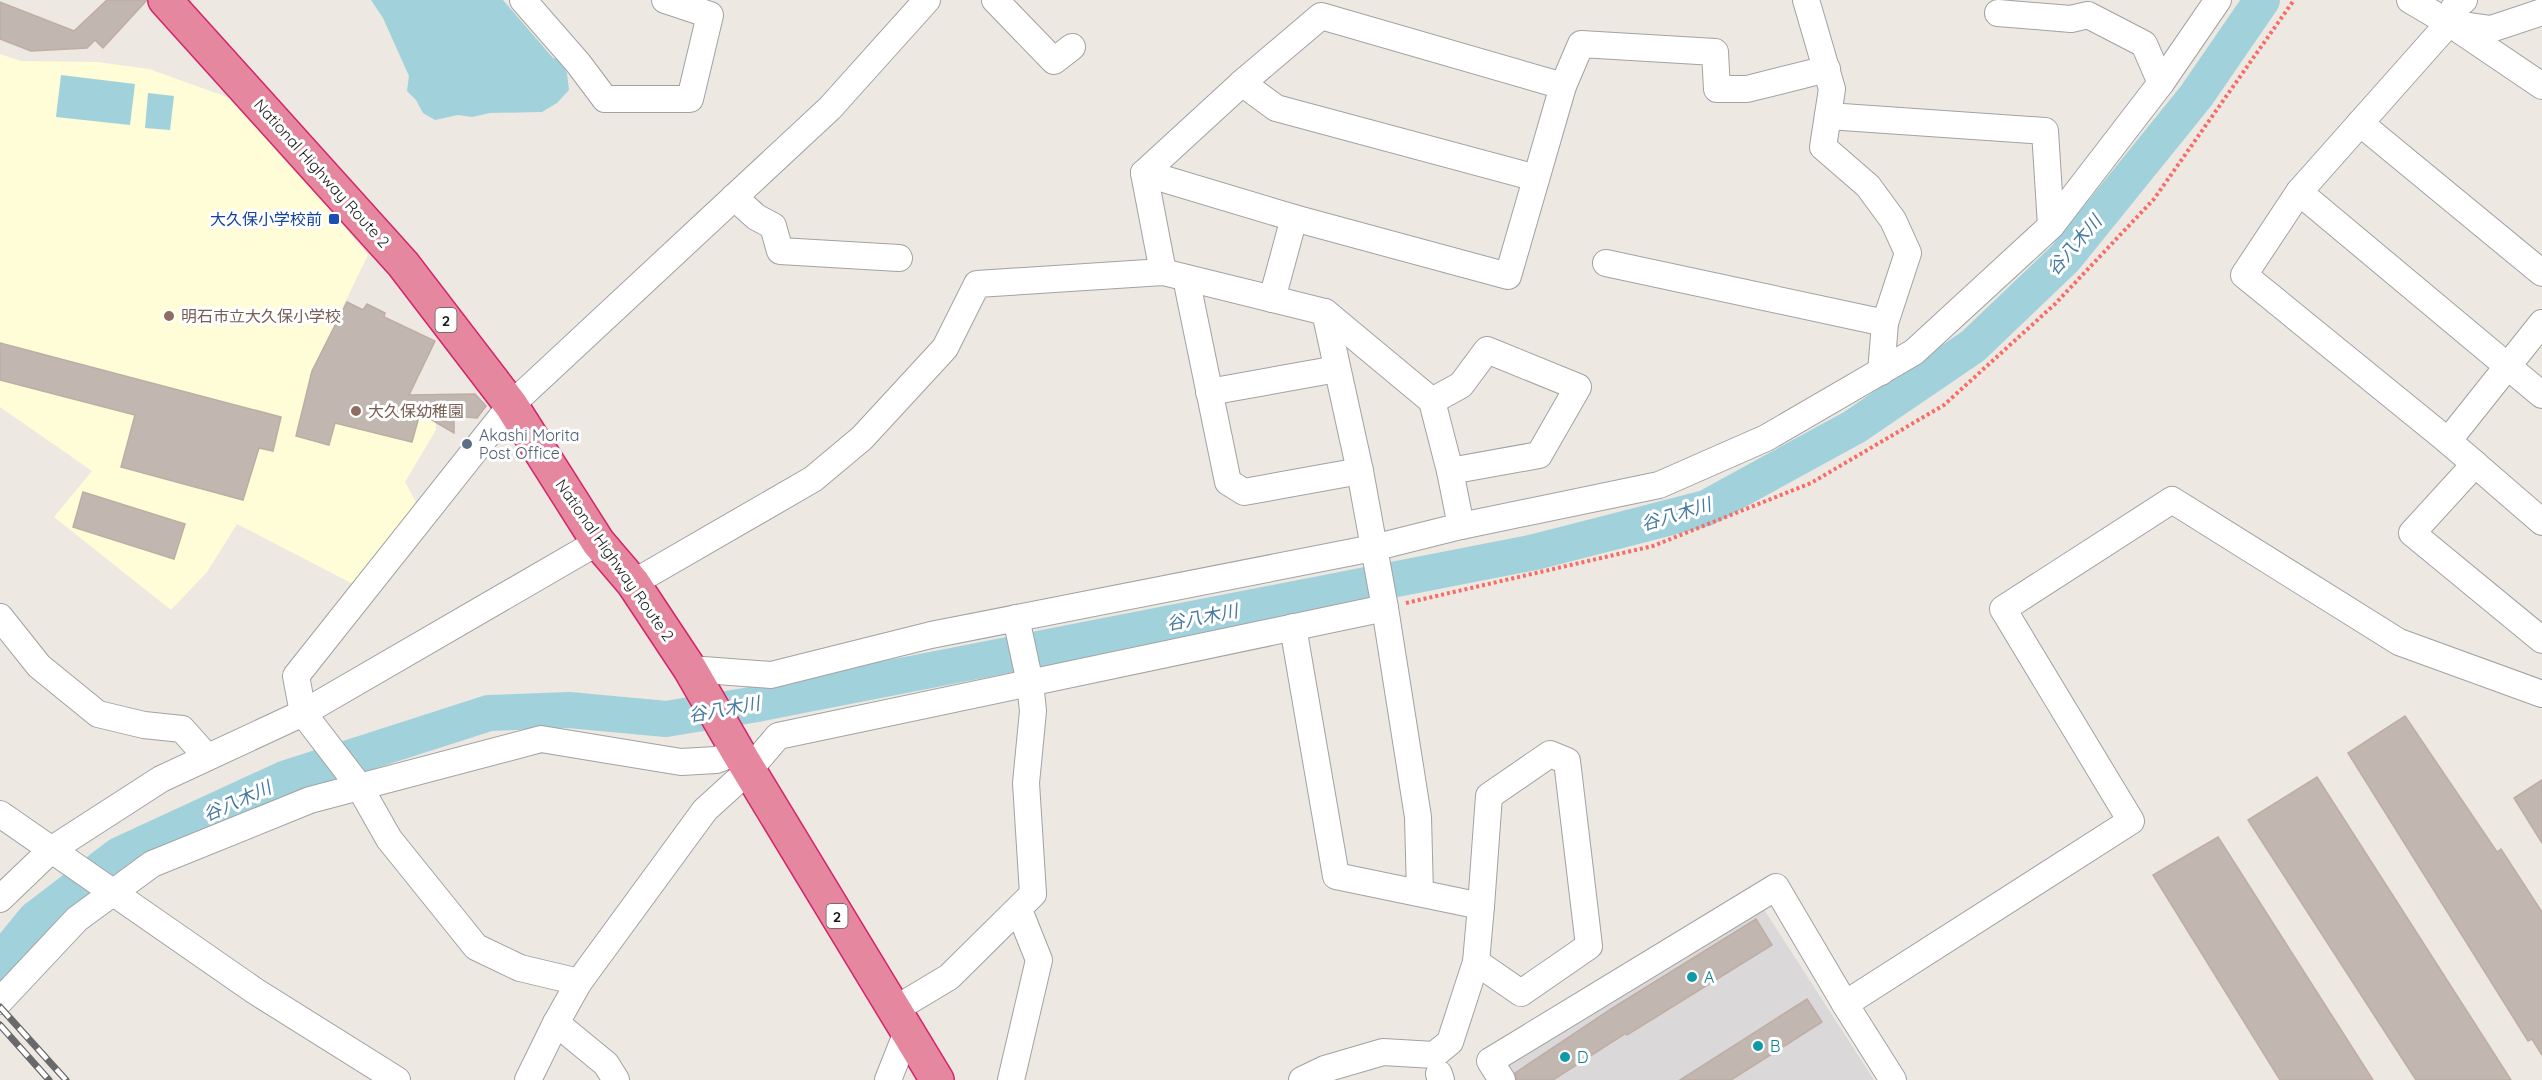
<svg xmlns="http://www.w3.org/2000/svg" width="2542" height="1080" font-family="Quicksand,'Noto Sans JP',sans-serif">
  <rect width="100%" height="100%" fill="#ede8e1"/>
  <path fill="#dad8d8" d="M1763 908 1874 1080H1513L1507 1071 1508 1061Z"/>
  <path fill="#fffcd8" d="M0 54 21 61 97 62 149 69 241 102 368 255 309 376 410 402 434 393 436 430 405 482 416 502 353 584 237 524 207 572 171 610 54 517 92 471 0 407Z"/>
  <g fill="#a1d2db">
    <path d="M371 0H503L553 58 560 60 567 73 569 90 557 103 542 112 490 113 472 117 458 115 435 120 423 113 416 100 407 91 409 76 383 18Z"/>
    <path d="M61 75 135 84 130 125 56 117Z"/>
    <path d="M148 93 174 96 170 130 145 128Z"/>
  </g>
  <g fill="none" stroke-linecap="round" stroke-linejoin="round">
    <path stroke="#a1d2db" stroke-width="36" d="M0 962 35 919 119 855 284 779 489 713 569 710 666 719 757 704 1535 552 1706 508 1854 427 1973 346 2065 258 2196 96 2262 0"/>
  </g>
  <g fill="#c1b7b0" stroke="#beada3" stroke-width="1.5">
    <path d="M107 0H147L103 48 95 40 87 48 31 51 0 39V2L74 31Z"/>
    <path d="M347 302 363 310 367 304 385 313 384 317 435 341 409 395 475 394 486 406 477 418 454 416V433L420 413 412 442 335 423 329 445 296 436 312 371Z"/>
    <path d="M0 343 281 417 273 451 259 448 243 500 121 467 135 415 0 380Z"/>
    <path d="M83 492 185 524 174 559 73 527Z"/>
    <path d="M2405 716 2497 852 2501 849 2542 912V1055L2532 1039 2528 1041 2348 753Z"/>
    <path d="M2317 777 2511 1080H2416L2248 820Z"/>
    <path d="M2542 780V843L2514 798Z"/>
    <path d="M2218 837 2373 1080H2280L2153 875Z"/>
    <path d="M1756 919 1772 945 1627 1035 1626 1033 1553 1080H1517L1515 1073 1611 1009Z"/>
    <path d="M1807 999 1822 1022 1731 1080H1680Z"/>
  </g>
  <g fill="none" stroke-linecap="round" stroke-linejoin="round">
    <g stroke="#a2a2a2" stroke-width="28">
      <g id="minor">
        <path d="M523 0 578 63 605 99H690L710 15 665 0"/>
        <path d="M995 0 1054 61 1072 47"/>
        <path d="M1806 0 1832 89 1823 147 1868 186 1893 220 1908 253 1885 323 1881 372"/>
        <path d="M2410 0 2449 23 2542 86"/>
        <path d="M1998 13 2071 19 2088 15 2144 44 2161 83"/>
        <path d="M2456 24 2491 29 2542 12"/>
        <path d="M1242 83 1276 108 1536 178"/>
        <path d="M1828 116 2045 131 2051 226"/>
        <path d="M2360 123 2542 273"/>
        <path d="M1144 173 1294 218"/>
        <path d="M2299 192 2542 395"/>
        <path d="M734 197 756 217 773 226 780 251 899 258"/>
        <path d="M1606 263 1885 323"/>
        <path d="M1163 272 1144 173 1242 83 1321 16 1563 86 1581 44 1715 52 1717 89H1747L1827 69"/>
        <path d="M1186 278 1228 482 1244 492 1360 471"/>
        <path d="M1272 299 1294 218 1508 276 1563 86"/>
        <path d="M1325 312 1360 471 1385 608 1418 817 1420 893"/>
        <path d="M2542 323 2448 441 2475 464 2412 533 2542 640"/>
        <path d="M1209 392 1337 369"/>
        <path d="M1432 401 1461 385 1487 350 1578 387 1539 455 1450 471"/>
        <path d="M2448 441 2244 275 2299 192 2449 23 2454 8 2464 0"/>
        <path d="M2475 464 2542 522"/>
        <path d="M633 583 813 479 862 438 945 348 977 284 1163 272 1325 312 1432 401 1450 471 1461 526"/>
        <path d="M0 617 39 666 98 714 144 725 182 729 207 757"/>
        <path d="M1293 627 1336 876 1481 906 1476 962 1450 1042 1434 1055 1383 1052 1325 1069 1302 1080"/>
        <path d="M690 669 771 675 931 635 1373 548 1461 526 1659 485 1766 438 1914 352 2051 226 2161 83 2218 0"/>
        <path d="M0 814 255 991 397 1080"/>
        <path d="M0 899 51 850 161 779 303 713 598 542"/>
        <path d="M1476 962 1521 993 1589 946 1567 761 1550 754 1489 796 1481 906"/>
        <path d="M579 982 520 968 476 947 389 839 359 786 303 713 296 676 511 405 830 108 927 0"/>
        <path d="M0 1001 77 919 152 864 310 800 541 739 681 762 716 760 738 752"/>
        <path d="M894 1010 949 977 1033 894 1026 783 1033 711 1030 683 1016 618"/>
        <path d="M556 1023 606 1064 616 1080"/>
        <path d="M1439 1074 1441 1080"/>
        <path d="M528 1080 556 1023 579 982 705 810 749 770 778 736 1385 608"/>
        <path d="M888 1080 907 1032"/>
        <path d="M1011 1080 1039 960 1019 910"/>
        <path d="M1502 1080 1490 1061 1776 887 1845 1004"/>
        <path d="M1893 1080 1845 1004 2131 821 2003 609 2172 500 2399 642 2542 694"/>
      </g>
    </g>
    <g stroke="#d5246c" stroke-width="36">
      <path id="highway" d="M165 0 403 264 511 405 598 542 633 583 690 669 738 752 937 1080"/>
    </g>
    <path stroke="#f96b66" stroke-width="4" stroke-dasharray="3 3" stroke-linecap="butt" d="M1406 603 1653 546 1811 483 1944 405 2055 304 2154 199 2294 0"/>
    <use href="#minor" stroke="#fff" stroke-width="26"/>
    <use href="#highway" stroke="#e5879f" stroke-width="33"/>
    <g stroke="#696969" stroke-width="7">
      <g id="rail">
        <path d="M0 1007 66 1080"/>
        <path d="M0 1025 49 1080"/>
      </g>
    </g>
    <use href="#rail" stroke="#fff" stroke-width="4.5" stroke-dasharray="14" stroke-linecap="butt"/>
  </g>
  <rect fill="#1a4fb4" stroke="#fff" stroke-width="2" x="328" y="213" width="12" height="12" rx="3"/>
  <g fill="#8d6e63" stroke="#fff" stroke-width="2">
    <circle cx="169" cy="316" r="6"/>
    <circle cx="356" cy="411" r="6"/>
  </g>
  <circle fill="#5c6f8a" stroke="#fff" stroke-width="2" cx="467" cy="444" r="6"/>
  <g fill="#0f9aa8" stroke="#fff" stroke-width="2">
    <circle cx="1692" cy="977" r="6"/>
    <circle cx="1758" cy="1046" r="6"/>
    <circle cx="1565" cy="1057" r="6"/>
  </g>
  <g text-anchor="middle" dominant-baseline="central" stroke-width="6" stroke-linejoin="round" paint-order="stroke">
    <g fill="#fff" stroke="#5f5f5f" stroke-width="1.5">
      <rect x="435.5" y="308" width="21" height="24" rx="4.5"/>
      <rect x="826.5" y="904" width="21" height="24" rx="4.5"/>
    </g>
    <g font-size="15" font-weight="bold" fill="#1b1b1b">
      <text x="446" y="320">2</text>
      <text x="837" y="916">2</text>
    </g>
    <g font-size="16" fill="#1b1b1b" stroke="#fff">
      <text transform="translate(322 173) rotate(48)">National Highway Route 2</text>
      <text transform="translate(615 560) rotate(55)">National Highway Route 2</text>
    </g>
    <g font-size="16" fill="#164399" stroke="#fff" text-anchor="end">
      <text x="322" y="219">大久保小学校前</text>
    </g>
    <g font-size="16" fill="#785e54" stroke="#fff" text-anchor="start">
      <text x="181" y="316">明石市立大久保小学校</text>
      <text x="368" y="411">大久保幼稚園</text>
    </g>
    <g font-size="16" fill="#4e5e75" stroke="#fff" text-anchor="start">
      <text x="479" y="435">Akashi Morita<tspan x="479" dy="18">Post Office</tspan></text>
    </g>
    <g font-size="16" fill="#0d838f" stroke="#fff" text-anchor="start">
      <text x="1704" y="977">A</text>
      <text x="1770" y="1046">B</text>
      <text x="1577" y="1057">D</text>
    </g>
    <g font-size="18" font-style="italic" fill="#467aa2" stroke="#fff">
      <text transform="translate(2074 245) rotate(-49)">谷八木川</text>
      <text transform="translate(1676 514) rotate(-17)">谷八木川</text>
      <text transform="translate(1202 617) rotate(-11)">谷八木川</text>
      <text transform="translate(724 709) rotate(-10)">谷八木川</text>
      <text transform="translate(237 801) rotate(-24)">谷八木川</text>
    </g>
  </g>
</svg>
